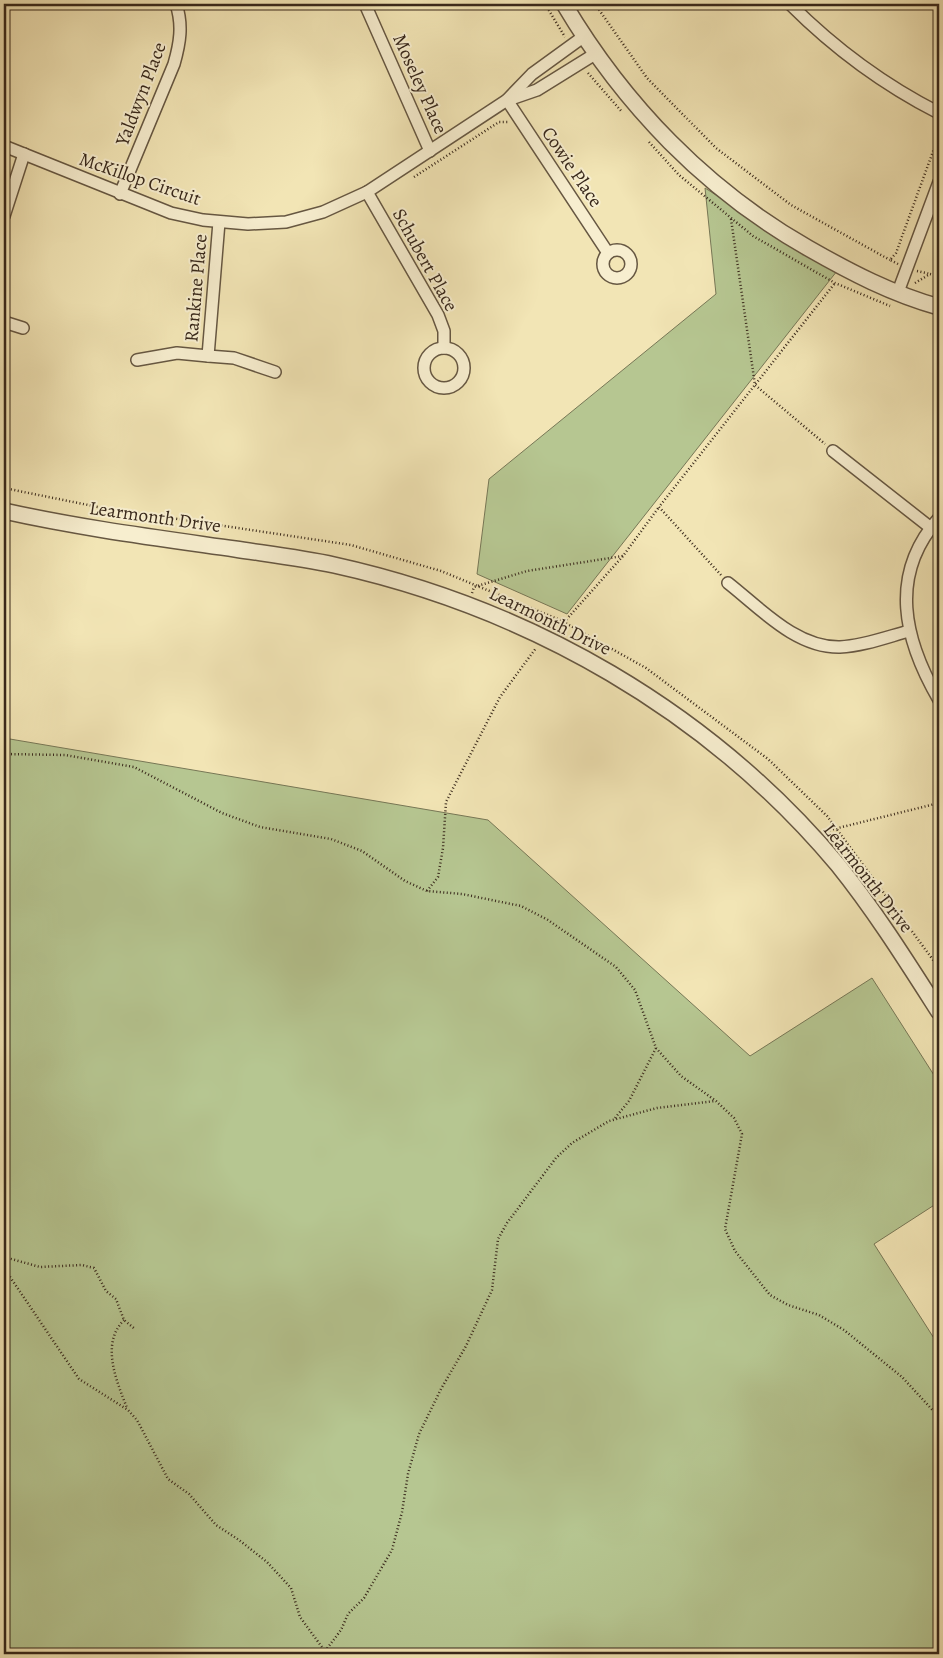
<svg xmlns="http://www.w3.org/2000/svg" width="943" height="1658" font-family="Alegreya,serif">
  <rect width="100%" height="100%" fill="#f2e5b5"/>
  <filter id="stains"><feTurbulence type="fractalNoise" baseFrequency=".004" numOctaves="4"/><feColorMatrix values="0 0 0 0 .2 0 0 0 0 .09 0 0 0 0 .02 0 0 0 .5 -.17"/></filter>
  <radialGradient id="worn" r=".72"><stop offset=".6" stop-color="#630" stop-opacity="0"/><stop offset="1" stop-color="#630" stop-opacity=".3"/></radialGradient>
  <g fill="#b6c691" stroke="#777756">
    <path d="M705 188 837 271 567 614 477 574 489 479 716 294Z"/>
    <path d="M4 738 488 820 750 1056 872 978 939 1083V1202L874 1244 939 1346V1654H4Z"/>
  </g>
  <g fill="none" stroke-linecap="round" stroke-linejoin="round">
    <g stroke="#665742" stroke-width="14">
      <g id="minor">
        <path d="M365 4 430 151"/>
        <path d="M790 4C835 49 882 84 939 113"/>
        <path d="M507 100 608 253"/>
        <path d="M508 100 537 90 595 54"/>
        <path d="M4 146 171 213 203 220 248 224 286 222 323 212 367 192 507 100 532 74 583 37"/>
        <path d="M367 192 438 315 444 331V348"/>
        <path d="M120 194 174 64C180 43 183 25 176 4"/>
        <path d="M4 216 24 154"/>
        <circle cx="617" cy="264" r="14"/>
        <path d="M898 292 939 182"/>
        <path d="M4 322 23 328"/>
        <circle cx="444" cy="368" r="20"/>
        <path d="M208 356 234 358 275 372"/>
        <path d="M137 360 177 353 208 356 219 222"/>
        <path d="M833 451 931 528"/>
        <path d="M939 518C888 575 904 640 939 700"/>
        <path d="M728 583C760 608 796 648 840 647 863 646 887 637 909 631"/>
      </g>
    </g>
    <g stroke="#665742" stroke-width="18">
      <g id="tertiary">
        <path d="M564 4C624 105 706 190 808 248 850 272 892 294 939 307"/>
        <path d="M4 511C80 528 158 538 235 549 268 554 302 558 334 565 529 608 709 711 838 865 875 911 907 962 939 1012"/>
      </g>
    </g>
    <g stroke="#38281b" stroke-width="2.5" stroke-dasharray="1 2.5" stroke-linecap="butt">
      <path d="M545 4 565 37"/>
      <path d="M595 4 647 78 716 148 791 205 890 260"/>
      <path d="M588 73 622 112"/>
      <path d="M649 142 679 175 753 236 835 283 890 306"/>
      <path d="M414 177 499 122H508"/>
      <path d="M731 219 755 385 825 444"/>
      <path d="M898 264 890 260 896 253 939 135"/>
      <path d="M917 271 930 274"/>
      <path d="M915 283 930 274 939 276"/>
      <path d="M4 488 98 507 351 545 441 571 560 620 646 668 768 759 827 816 939 968"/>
      <path d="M721 575 659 507 835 283"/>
      <path d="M472 593 474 587 527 571 623 556 659 507"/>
      <path d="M557 630 623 556"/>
      <path d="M4 754 65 755 134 767 222 813 260 827 331 839 362 851 405 881 427 891 462 894 521 906 548 920 616 967 635 990 656 1048 681 1076 716 1101 734 1118 742 1134 725 1229 735 1251 770 1295 788 1305 819 1315 844 1330 902 1377 939 1417"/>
      <path d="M826 831 939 803"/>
      <path d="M427 891 438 877 443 848 446 802 500 697 536 648"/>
      <path d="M615 1118 629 1101 656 1048"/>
      <path d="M4 1257 40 1267 82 1265 94 1268 106 1291 116 1299 124 1320 135 1329"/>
      <path d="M4 1268 79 1379 128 1410 137 1420 168 1479 189 1494 216 1525 239 1540 267 1562 291 1588 300 1617 327 1654"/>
      <path d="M124 1320C100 1344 117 1382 127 1408"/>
      <path d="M323 1654 341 1630 348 1614 364 1598 392 1550 402 1512 408 1474 419 1434 441 1389 466 1346 492 1290 498 1239 507 1223 556 1158 572 1143 609 1121 657 1108 715 1101"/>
    </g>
    <use href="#minor" stroke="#f7eecf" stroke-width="11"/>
    <use href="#tertiary" stroke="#f7eecf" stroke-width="15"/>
  </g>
  <g text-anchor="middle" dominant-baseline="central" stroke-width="4" stroke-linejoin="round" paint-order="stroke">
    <g font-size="19" fill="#38281b" stroke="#f7eecf">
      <text transform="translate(420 84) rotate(66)">Moseley Place</text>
      <text transform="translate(141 94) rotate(-69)">Yaldwyn Place</text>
      <text transform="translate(572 167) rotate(56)">Cowie Place</text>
      <text transform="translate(140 179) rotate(19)">McKillop Circuit</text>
      <text transform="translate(425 260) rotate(61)">Schubert Place</text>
      <text transform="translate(196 288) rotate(-85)">Rankine Place</text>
      <text transform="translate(155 517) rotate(8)">Learmonth Drive</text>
      <text transform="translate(550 621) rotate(26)">Learmonth Drive</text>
      <text transform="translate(868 878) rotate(52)">Learmonth Drive</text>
    </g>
  </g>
  <rect width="943" height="1658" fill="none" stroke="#f2e5b5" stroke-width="20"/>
  <rect x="5" y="5" width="933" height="1648" fill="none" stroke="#38281b" stroke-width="2.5"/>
  <rect x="10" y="10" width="923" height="1638" fill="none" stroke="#38281b"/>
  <rect width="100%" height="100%" filter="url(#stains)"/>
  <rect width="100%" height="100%" fill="url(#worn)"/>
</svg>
